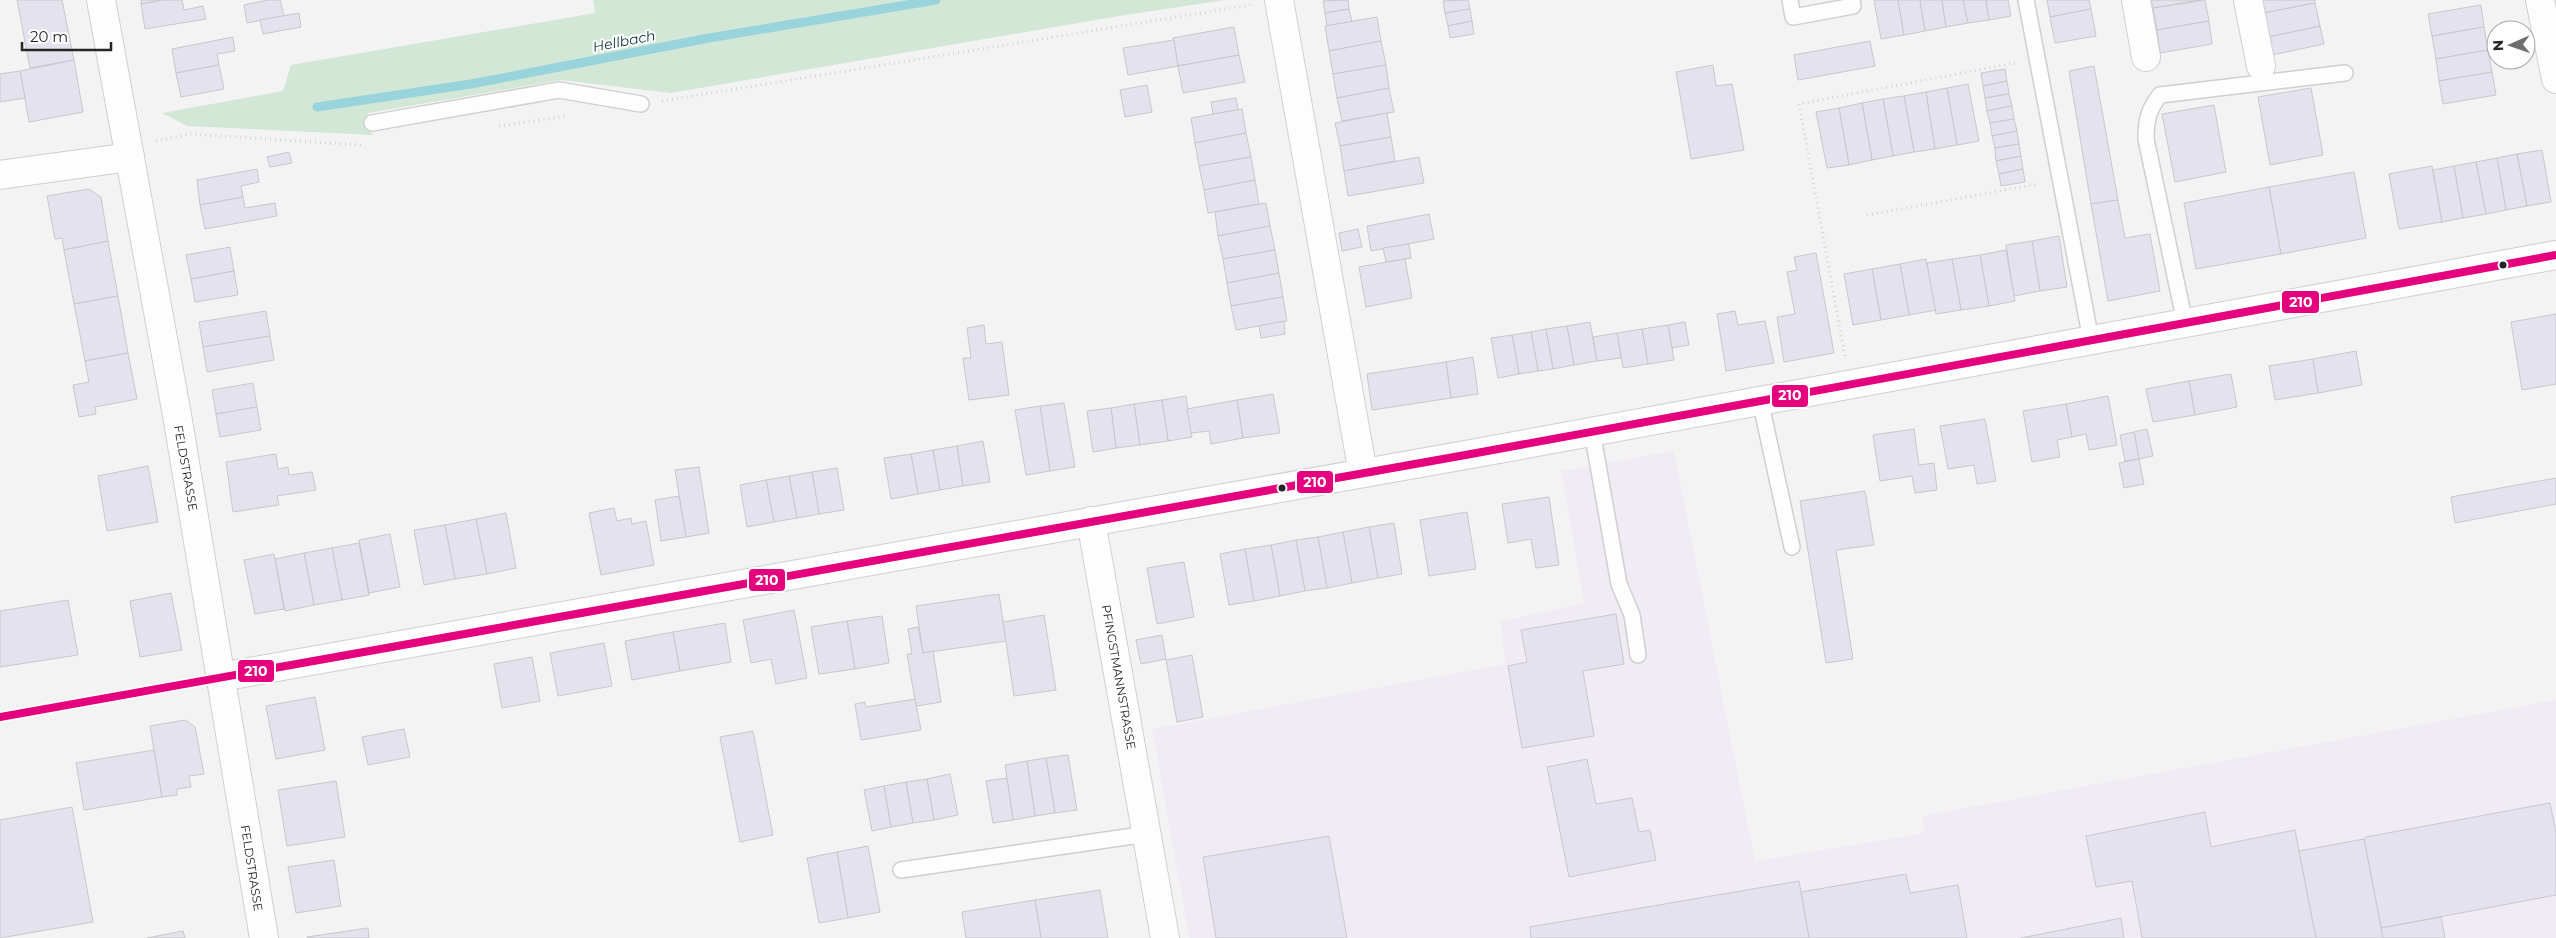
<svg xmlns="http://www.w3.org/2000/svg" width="2556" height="938" font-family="Montserrat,sans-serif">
  <rect width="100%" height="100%" fill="#f3f3f4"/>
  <path fill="#f1ebf6" d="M1674 451 1755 861 1925 833 1922 816 2556 700V938H1189L1152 729 1506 664 1500 622 1584 603 1561 471Z"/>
  <path fill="#d3e7d6" d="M593 0H1225L1119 16 671 93 561 80 368 113 372 135 187 126 162 113 283 91 291 65 595 13Z"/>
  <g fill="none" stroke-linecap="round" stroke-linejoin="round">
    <path stroke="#99d4dc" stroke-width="9" d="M317 107 471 84 709 38 936 0"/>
  </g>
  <g fill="#e4e2ef" stroke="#c8c8c9">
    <path d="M17 0H62L74 60 30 68Z"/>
    <path d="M141 0H163L141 4Z"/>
    <path d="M163 0H182L184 10 203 6 206 19 145 29 141 4Z"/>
    <path d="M268 0H280L284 16 247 23 244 5Z"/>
    <path d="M1348 0 1349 9 1325 13 1323 1Z"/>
    <path d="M1468 0 1470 9 1445 13 1443 1Z"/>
    <path d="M1874 0H1898L1904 35 1881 39Z"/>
    <path d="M1898 0H1920L1925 31 1904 35Z"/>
    <path d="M1920 0H1942L1946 27 1925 31Z"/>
    <path d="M1942 0H1963L1968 23 1946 27Z"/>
    <path d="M1963 0H1986L1989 20 1968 23Z"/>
    <path d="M1986 0H2008L2011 16 1989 20Z"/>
    <path d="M2047 0H2089L2091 9 2050 17Z"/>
    <path d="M2151 0H2200L2153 8Z"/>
    <path d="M2205 0 2209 21 2157 30 2153 8Z"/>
    <path d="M2262 0H2315V3L2264 13Z"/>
    <path d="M2315 3 2320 26 2269 37 2264 13Z"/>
    <path d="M2481 5 2484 27 2432 36 2428 14Z"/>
    <path d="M1349 9 1352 22 1327 26 1325 13Z"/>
    <path d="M1470 9 1472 21 1448 26 1445 13Z"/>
    <path d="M2091 9 2096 36 2055 43 2050 17Z"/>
    <path d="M299 13 301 27 263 34 260 20Z"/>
    <path d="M1377 17 1381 41 1329 51 1325 26Z"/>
    <path d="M1472 21 1474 34 1450 38 1448 26Z"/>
    <path d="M2209 21 2212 44 2160 53 2157 30Z"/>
    <path d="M2320 26 2324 44 2272 55 2269 37Z"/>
    <path d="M1234 27 1239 55 1178 66 1173 38Z"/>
    <path d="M2484 27 2488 50 2436 59 2432 36Z"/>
    <path d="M233 37 235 51 217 54 219 65 176 73 172 49Z"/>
    <path d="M1174 40 1178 66 1128 75 1123 48Z"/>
    <path d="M1381 41 1386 65 1333 74 1329 51Z"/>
    <path d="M1870 41 1875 66 1798 80 1794 55Z"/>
    <path d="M2488 50 2492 72 2439 81 2436 59Z"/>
    <path d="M1239 55 1245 82 1183 93 1178 66Z"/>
    <path d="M74 60 83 112 29 122 20 71Z"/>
    <path d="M219 65 224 89 181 97 176 73Z"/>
    <path d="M1386 65 1389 88 1337 98 1333 74Z"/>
    <path d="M1713 65 1716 86 1732 84 1744 150 1691 159 1676 72Z"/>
    <path d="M2094 66 2118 200 2091 204 2069 71Z"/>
    <path d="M2005 69 2007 81 1983 86 1981 73Z"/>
    <path d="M20 71 25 98 0 102V74Z"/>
    <path d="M2492 72 2496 95 2443 104 2439 81Z"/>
    <path d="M2007 81 2009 94 1985 98 1983 86Z"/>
    <path d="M1968 84 1979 141 1957 145 1947 88Z"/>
    <path d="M1147 85 1152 112 1125 117 1120 90Z"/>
    <path d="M1389 88 1394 112 1342 121 1337 98Z"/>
    <path d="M1947 88 1957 145 1935 149 1926 92Z"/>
    <path d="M2311 88 2323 155 2270 165 2258 97Z"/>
    <path d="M1926 92 1935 149 1914 152 1904 96Z"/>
    <path d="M2009 94 2012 106 1987 111 1985 98Z"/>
    <path d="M1904 96 1914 152 1893 156 1883 99Z"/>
    <path d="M1236 98 1238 110 1213 114 1211 102Z"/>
    <path d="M1883 99 1893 156 1872 160 1862 103Z"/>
    <path d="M1862 103 1872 160 1849 165 1839 108Z"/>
    <path d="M2214 105 2226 172 2175 182 2162 114Z"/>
    <path d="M2012 106 2014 119 1990 123 1987 111Z"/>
    <path d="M1839 108 1849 165 1827 168 1816 112Z"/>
    <path d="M1242 109 1246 133 1195 143 1191 118Z"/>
    <path d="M1387 113 1391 137 1340 146 1335 123Z"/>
    <path d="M2014 119 2017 131 1992 136 1990 123Z"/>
    <path d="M2017 131 2019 144 1995 148 1992 136Z"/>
    <path d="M1246 133 1251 157 1199 166 1195 143Z"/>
    <path d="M1391 137 1395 161 1344 171 1340 146Z"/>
    <path d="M2019 144 2021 156 1996 161 1995 148Z"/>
    <path d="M2542 150 2551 202 2527 206 2517 154Z"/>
    <path d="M289 152 292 163 270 167 267 157Z"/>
    <path d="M2517 154 2527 206 2506 210 2497 158Z"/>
    <path d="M2021 156 2023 169 1999 174 1996 161Z"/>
    <path d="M1251 157 1255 180 1204 190 1199 166Z"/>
    <path d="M1419 157 1424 183 1348 196 1344 171Z"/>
    <path d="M2497 158 2506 210 2486 214 2476 162Z"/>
    <path d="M2476 162 2486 214 2463 218 2454 166Z"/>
    <path d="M2432 166 2442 222 2399 229 2389 174Z"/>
    <path d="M2454 166 2463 218 2442 222 2433 170Z"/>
    <path d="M257 169 259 182 241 186 243 197 200 205 197 180Z"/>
    <path d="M2023 169 2025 182 2001 186 1999 174Z"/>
    <path d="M2354 172 2366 238 2281 254 2269 187Z"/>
    <path d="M1255 180 1259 204 1208 213 1204 190Z"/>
    <path d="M2269 187 2281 254 2196 269 2184 203Z"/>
    <path d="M89 189 101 197 108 241 64 250 62 238 55 239 47 196Z"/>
    <path d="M243 197 245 208 275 203 277 216 205 229 200 205Z"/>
    <path d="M2118 200 2125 238 2150 234 2160 291 2108 301 2091 204Z"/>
    <path d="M1266 203 1270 226 1218 236 1215 212Z"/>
    <path d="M1429 214 1434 239 1371 251 1367 226Z"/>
    <path d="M1270 226 1275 250 1223 259 1218 236Z"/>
    <path d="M1358 229 1362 247 1342 251 1339 233Z"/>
    <path d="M2059 236 2067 287 2040 291 2032 241Z"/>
    <path d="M108 241 118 296 74 304 64 250Z"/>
    <path d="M2032 241 2040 291 2014 296 2006 245Z"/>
    <path d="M1409 244 1411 258 1386 262 1383 248Z"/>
    <path d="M230 247 234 271 191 279 186 255Z"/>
    <path d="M1275 250 1279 273 1227 283 1223 259Z"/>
    <path d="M2006 250 2015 301 1989 306 1980 255Z"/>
    <path d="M1816 253 1834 353 1784 362 1777 317 1795 314 1787 272 1797 270 1794 257Z"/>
    <path d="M1980 255 1989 306 1961 310 1952 259Z"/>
    <path d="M1405 259 1412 298 1366 307 1359 267Z"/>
    <path d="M1926 259 1936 310 1909 315 1900 264Z"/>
    <path d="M1952 259 1961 310 1936 314 1927 263Z"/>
    <path d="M1900 264 1909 315 1881 320 1872 269Z"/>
    <path d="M1872 269 1881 320 1853 325 1844 274Z"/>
    <path d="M234 271 238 295 195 302 191 279Z"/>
    <path d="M1279 273 1283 297 1231 306 1227 283Z"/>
    <path d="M118 296 128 353 85 361 74 304Z"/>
    <path d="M1283 297 1287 321 1236 330 1231 306Z"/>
    <path d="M266 311 270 336 203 347 199 322Z"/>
    <path d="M1735 311 1738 325 1765 321 1774 363 1726 371 1717 314Z"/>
    <path d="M2556 314V384L2522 390 2511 322Z"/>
    <path d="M1284 321 1285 334 1261 338 1259 326Z"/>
    <path d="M1590 322 1597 361 1574 365 1567 326Z"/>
    <path d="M1685 322 1689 345 1672 348 1668 325Z"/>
    <path d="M984 325 986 344 1002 342 1009 395 969 400 963 358H971L967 328Z"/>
    <path d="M1668 325 1674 360 1648 364 1642 329Z"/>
    <path d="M1567 326 1574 365 1553 369 1546 329Z"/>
    <path d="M1546 329 1553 369 1538 371 1531 332Z"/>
    <path d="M1642 329 1648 364 1623 368 1617 333Z"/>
    <path d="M1531 332 1538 371 1519 374 1512 335Z"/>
    <path d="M1617 333 1621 358 1597 361 1593 337Z"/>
    <path d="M1512 335 1519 374 1498 378 1491 338Z"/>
    <path d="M270 336 274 360 207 372 203 347Z"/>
    <path d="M2356 351 2362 385 2318 393 2313 359Z"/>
    <path d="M128 353 137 399 95 407 96 414 79 417 73 385 89 382 85 361Z"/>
    <path d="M1473 357 1478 394 1451 398 1446 362Z"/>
    <path d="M2313 359 2318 393 2275 400 2269 366Z"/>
    <path d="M1446 362 1451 398 1372 410 1367 374Z"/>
    <path d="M2231 374 2237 407 2195 415 2189 381Z"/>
    <path d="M2189 381 2195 415 2153 422 2146 389Z"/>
    <path d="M253 383 257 407 216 414 212 390Z"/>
    <path d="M1273 394 1280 433 1243 438 1237 400Z"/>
    <path d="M1186 396 1192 437 1168 441 1162 400Z"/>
    <path d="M2108 396 2117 445 2089 450 2086 434 2072 437 2066 404Z"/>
    <path d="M1162 400 1168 441 1140 445 1134 404Z"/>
    <path d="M1237 400 1243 438 1211 444 1209 431 1191 433 1187 409Z"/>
    <path d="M1064 403 1075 467 1050 471 1040 406Z"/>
    <path d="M1134 404 1140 445 1116 448 1111 408Z"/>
    <path d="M2066 404 2072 437 2057 440 2060 457 2032 462 2023 411Z"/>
    <path d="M1040 406 1050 471 1026 475 1015 410Z"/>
    <path d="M257 407 261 430 220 437 216 414Z"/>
    <path d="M1111 408 1116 448 1093 452 1087 411Z"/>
    <path d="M1985 419 1996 481 1977 484 1974 465 1948 469 1940 426Z"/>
    <path d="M1914 429 1919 465 1934 463 1937 490 1915 493 1912 476 1880 481 1873 435Z"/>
    <path d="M2147 429 2153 456 2139 459 2134 432Z"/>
    <path d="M2134 432 2139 459 2125 461 2120 435Z"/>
    <path d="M983 441 990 482 963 486 957 446Z"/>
    <path d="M957 446 963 486 940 490 933 450Z"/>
    <path d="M933 450 940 490 918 494 911 454Z"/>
    <path d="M276 454 278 469 288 467 289 475 312 472 316 490 277 496 279 505 233 512 226 462Z"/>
    <path d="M911 454 918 494 891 499 884 458Z"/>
    <path d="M2139 459 2144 484 2124 488 2119 463Z"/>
    <path d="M148 466 158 522 107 531 98 476Z"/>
    <path d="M699 467 709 533 686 537 675 470Z"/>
    <path d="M837 468 844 510 819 514 812 472Z"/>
    <path d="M812 472 819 514 797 518 789 476Z"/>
    <path d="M789 476 797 518 774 522 766 480Z"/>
    <path d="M2556 478V504L2455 523 2451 497Z"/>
    <path d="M766 480 774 522 747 527 740 485Z"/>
    <path d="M1865 491 1874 545 1836 550 1853 659 1826 663 1800 501Z"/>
    <path d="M679 496 686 537 661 541 655 500Z"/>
    <path d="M1549 497 1559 565 1536 568 1531 539 1508 543 1502 504Z"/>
    <path d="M614 508 617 521 631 518 632 524 646 521 654 565 601 575 589 513Z"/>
    <path d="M1467 512 1476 569 1429 576 1420 520Z"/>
    <path d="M506 513 516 568 487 574 476 519Z"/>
    <path d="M476 519 487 574 455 579 445 525Z"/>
    <path d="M1394 523 1402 574 1378 578 1369 527Z"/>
    <path d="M445 525 455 579 424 585 414 530Z"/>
    <path d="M1369 527 1378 578 1352 583 1343 532Z"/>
    <path d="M1343 532 1352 583 1327 588 1318 537Z"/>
    <path d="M390 534 400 587 369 593 359 540Z"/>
    <path d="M1318 537 1327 588 1305 591 1296 540Z"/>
    <path d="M1296 540 1305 591 1280 596 1271 545Z"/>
    <path d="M359 543 369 595 342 600 332 548Z"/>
    <path d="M1271 545 1280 596 1254 601 1245 549Z"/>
    <path d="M332 548 342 600 314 605 304 553Z"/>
    <path d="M1245 549 1254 601 1229 605 1220 554Z"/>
    <path d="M304 553 314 605 285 611 275 559Z"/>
    <path d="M274 554 284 609 255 614 244 560Z"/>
    <path d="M1184 562 1194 617 1157 624 1147 568Z"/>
    <path d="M171 593 182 650 140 657 130 601Z"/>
    <path d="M999 594 1006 641 923 653 916 606Z"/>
    <path d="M68 600 78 655 0 667V611Z"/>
    <path d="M794 610 807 678 776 684 771 659 751 663 743 620Z"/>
    <path d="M1616 614 1624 664 1583 671 1594 736 1522 748 1508 666 1527 662 1521 630Z"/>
    <path d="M1044 615 1056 690 1014 696 1003 622Z"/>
    <path d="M882 616 889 663 855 669 847 621Z"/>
    <path d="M847 621 855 669 819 674 811 627Z"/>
    <path d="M725 623 731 662 680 671 673 632Z"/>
    <path d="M918 627 923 653 933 651 941 702 916 706 907 654H912L908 629Z"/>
    <path d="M673 632 680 671 632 680 625 641Z"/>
    <path d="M1162 635 1166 659 1141 664 1136 640Z"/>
    <path d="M604 643 612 686 558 696 550 653Z"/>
    <path d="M1192 655 1203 717 1177 722 1166 660Z"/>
    <path d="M532 657 540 701 502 708 494 664Z"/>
    <path d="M315 697 325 750 276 759 266 706Z"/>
    <path d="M915 699 921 730 861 740 855 704 865 702 866 707Z"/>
    <path d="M185 720 195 727 204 774 189 776 191 787 177 789V795L162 797 150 726Z"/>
    <path d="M404 729 410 757 368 765 362 737Z"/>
    <path d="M753 731 773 835 740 842 720 737Z"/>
    <path d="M154 750 162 797 84 810 76 763Z"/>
    <path d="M1068 755 1077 810 1055 813 1046 758Z"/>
    <path d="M1046 758 1055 813 1035 816 1027 761Z"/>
    <path d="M1587 759 1596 804 1632 798 1639 832 1650 830 1656 860 1569 877 1547 767Z"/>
    <path d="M1027 761 1035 816 1013 820 1005 765Z"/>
    <path d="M950 774 958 815 934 820 927 779Z"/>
    <path d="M1007 778 1013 820 993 823 986 781Z"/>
    <path d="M927 779 934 820 913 823 906 782Z"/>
    <path d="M336 781 345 837 287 846 278 790Z"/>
    <path d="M906 782 913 823 891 827 884 786Z"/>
    <path d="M884 786 891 827 872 831 864 790Z"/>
    <path d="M2550 803 2556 833V895L2381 928 2364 839 2366 837Z"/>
    <path d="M72 807 93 922 0 938V820Z"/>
    <path d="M2205 812 2211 847 2295 830 2316 938H2142L2132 881 2096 887 2086 836Z"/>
    <path d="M1329 836 1347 938H1216L1203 857Z"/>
    <path d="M2364 839 2383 938H2316L2299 851Z"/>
    <path d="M868 846 880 912 848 918 837 852Z"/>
    <path d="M837 852 848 918 819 923 807 858Z"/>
    <path d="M334 860 341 906 296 913 288 867Z"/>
    <path d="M1906 874 1910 893 1958 885 1967 938H1809L1801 892Z"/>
    <path d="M1799 881 1809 938H1531L1530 927Z"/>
    <path d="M1100 890 1108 938H1041L1035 900Z"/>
    <path d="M1035 900 1041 938H966L962 912Z"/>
    <path d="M2441 917 2445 938H2383L2381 928Z"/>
    <path d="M2121 918 2124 938H2021Z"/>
    <path d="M368 928 369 938H307V937Z"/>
    <path d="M183 931 185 938H147Z"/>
  </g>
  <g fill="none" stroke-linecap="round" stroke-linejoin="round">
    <g stroke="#cfcfd0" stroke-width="18">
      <g id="service">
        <path d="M1790 0 1793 17 1853 6 1852 0"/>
        <path d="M2026 0 2091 340"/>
        <path d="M372 123 559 90 641 104"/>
        <path d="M2185 323 2146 139C2146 121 2148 110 2160 95L2345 73"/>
        <path d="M1760 400 1792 547"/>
        <path d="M1592 431 1619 584 1632 615 1638 655"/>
        <path d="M901 870 1147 834"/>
      </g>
    </g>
    <g stroke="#cfcfd0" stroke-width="30">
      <g id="minor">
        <path d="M101 0 177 415 264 938"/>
        <path d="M1279 0 1363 473"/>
        <path d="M2136 0 2146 57"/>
        <path d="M2248 0 2261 66"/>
        <path d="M2540 0 2556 79"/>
        <path d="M0 175 130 157"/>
        <path d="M1091 521 1165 938"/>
        <path d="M221 677 1471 454 2556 255"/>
      </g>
    </g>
    <g stroke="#d4d4d5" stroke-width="3" stroke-dasharray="1 4" stroke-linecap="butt">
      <path d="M662 101 1250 5"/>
      <path d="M499 126 567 116"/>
      <path d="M156 141 190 134 361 145"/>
      <path d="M1867 215 2038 184"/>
      <path d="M1845 356 1799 104 2015 63"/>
    </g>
    <use href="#service" stroke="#fdfdfd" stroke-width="15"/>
    <use href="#minor" stroke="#fdfdfd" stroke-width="28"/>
    <g stroke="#fff" stroke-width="11">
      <path id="bus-1" d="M0 717 1471 454 2556 255"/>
    </g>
    <use href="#bus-1" stroke="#e5007d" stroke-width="8"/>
  </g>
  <g fill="#262627" stroke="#fff" stroke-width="2">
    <circle cx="2503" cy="265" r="4.5"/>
    <circle cx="1282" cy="488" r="4.5"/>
  </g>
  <g text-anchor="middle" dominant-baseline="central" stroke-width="4" stroke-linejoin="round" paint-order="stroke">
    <g font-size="12" fill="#262627" stroke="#fff">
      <text transform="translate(186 468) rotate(80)">FELDSTRASSE</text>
      <text transform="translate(1119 677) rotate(80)">PFINGSTMANNSTRASSE</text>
      <text transform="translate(252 868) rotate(81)">FELDSTRASSE</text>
    </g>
    <g font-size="14" font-style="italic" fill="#0c363b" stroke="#fff">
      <text transform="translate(624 41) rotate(-11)">Hellbach</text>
    </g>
  </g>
  <g stroke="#fff" stroke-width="2">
    <rect x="2281" y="290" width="39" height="24" rx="5" fill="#e5007d"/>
    <rect x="1771" y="384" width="38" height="24" rx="5" fill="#e5007d"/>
    <rect x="1296" y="470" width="38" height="24" rx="5" fill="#e5007d"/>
    <rect x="748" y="568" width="38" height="24" rx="5" fill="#e5007d"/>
    <rect x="237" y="659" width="38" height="24" rx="5" fill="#e5007d"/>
  </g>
  <g font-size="14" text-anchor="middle" font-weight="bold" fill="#fff">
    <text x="2301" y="307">210</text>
    <text x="1790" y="400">210</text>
    <text x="1315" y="487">210</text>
    <text x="767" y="585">210</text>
    <text x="256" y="676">210</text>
  </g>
  <g transform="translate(2511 45) rotate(268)"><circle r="24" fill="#ffffff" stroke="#a8a8a9"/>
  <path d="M0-4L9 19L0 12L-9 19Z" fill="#6e6e6f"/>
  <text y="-8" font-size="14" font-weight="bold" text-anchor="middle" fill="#262627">N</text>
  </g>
  <path d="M22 42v8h89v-8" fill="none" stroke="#262627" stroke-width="2.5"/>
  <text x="30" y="42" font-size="15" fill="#262627" stroke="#ffffff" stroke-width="4" paint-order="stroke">20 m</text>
</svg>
